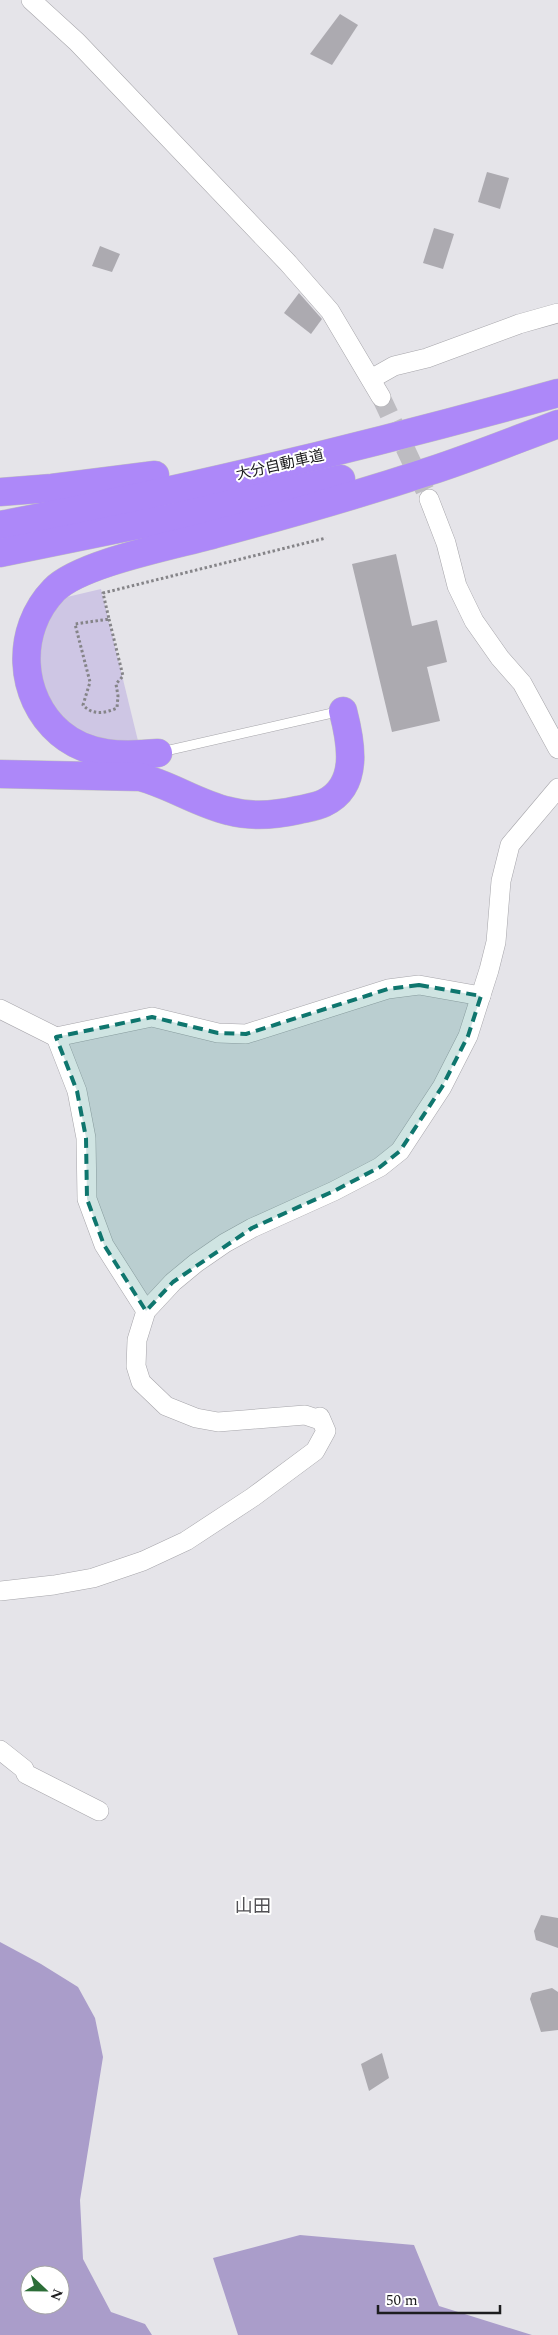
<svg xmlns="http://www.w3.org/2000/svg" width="558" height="2335" font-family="Spectral,'Noto Sans JP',serif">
  <rect width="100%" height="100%" fill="#e5e4e9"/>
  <path fill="#cec6e4" d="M101 589 139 745 128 747 77 732 59 716 38 677V650L47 618 67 597Z"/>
  <g fill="#aa9dca" fill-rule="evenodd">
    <path d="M0 1942 41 1964 78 1987 95 2018 103 2057 80 2200 83 2259 111 2312 145 2324 152 2335H0ZM30 2275H60V2305H30Z"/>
    <path d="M300 2235 414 2245 439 2306 532 2335H238L213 2258Z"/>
  </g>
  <g fill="#acaab0">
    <path d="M340 14 358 25 332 65 310 54Z"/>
    <path d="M487 172 509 178 500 209 478 202Z"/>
    <path d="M434 228 454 234 443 269 423 263Z"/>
    <path d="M100 246 120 254 112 272 92 266Z"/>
    <path d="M299 293 322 319 311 334 284 313Z"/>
    <path d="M396 554 412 626 437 620 447 662 427 667 440 721 392 732 352 564Z"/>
    <path d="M541 1915 558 1918V1948L536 1940 534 1931Z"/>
    <path d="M552 1988 558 1992V2030L541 2032 530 1999 532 1993Z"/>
    <path d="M382 2053 389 2078 369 2091 361 2064Z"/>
  </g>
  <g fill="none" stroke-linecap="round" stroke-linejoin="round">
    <path stroke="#bdbcc1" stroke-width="19" stroke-dasharray="19 9" stroke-linecap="butt" d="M381 397 429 499"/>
    <g stroke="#a6a5aa" stroke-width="10">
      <path id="service" d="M161 752 341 711"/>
    </g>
    <g stroke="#a6a5aa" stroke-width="20">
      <g id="minor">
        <path d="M31 0 77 42 288 263 330 311 381 397"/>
        <path d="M371 379 394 366 427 358 519 324 558 313"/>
        <path d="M429 499 446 543 457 586 474 621 500 658 522 683 558 749"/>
        <path d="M0 1009 56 1037 152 1017 218 1033 246 1034 388 989 419 985 481 996"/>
        <path d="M56 1037 77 1091 86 1138 87 1199 104 1245 146 1311"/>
        <path d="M0 1591 54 1585 93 1578 143 1561 186 1541 253 1497 315 1451 326 1431 320 1417 317 1419 305 1415 218 1422 196 1418 166 1406 141 1382 136 1366 137 1340 146 1311 173 1282 196 1263 225 1243 252 1228 334 1191 380 1167 400 1151 442 1087 468 1036 489 970 496 942 501 881 510 845 558 788"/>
        <path d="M0 1750 24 1769 26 1774 99 1811"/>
      </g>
    </g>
    <g stroke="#c0c0c0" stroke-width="29">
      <g id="motorway">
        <path d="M0 492 52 488 155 475"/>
        <path d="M0 525C188 490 374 444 558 393"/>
        <path d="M0 553 172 518 341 479"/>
        <path d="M158 753C123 756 88 757 60 733 18 697 15 630 54 590 80 563 176 545 215 534 287 515 360 494 430 471 473 457 515 440 558 424"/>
        <path d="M0 774 140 777C171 785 198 804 229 811 251 817 276 815 298 810 306 808 316 807 324 803 360 786 351 742 343 711"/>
      </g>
    </g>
    <path stroke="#858488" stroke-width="3" stroke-dasharray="2.5 2.5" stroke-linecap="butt" d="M109 619 123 676 116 684 118 696 117 708C105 713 93 716 83 705L90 682 75 624 109 619 103 593 326 538"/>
    <use href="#service" stroke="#fff" stroke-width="9"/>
    <use href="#minor" stroke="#fff" stroke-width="19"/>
    <use href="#motorway" stroke="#ad88f9" stroke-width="28"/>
  </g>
  <path fill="#0f766e" fill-opacity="0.2" stroke="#0f766e" stroke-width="4" stroke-dasharray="10 6" stroke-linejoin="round" d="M419 985 481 996 468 1036 442 1087 400 1151 380 1167 334 1191 252 1228 173 1282 146 1311 104 1245 87 1199 86 1138 77 1091 56 1037 152 1017 218 1033 246 1034 388 989Z"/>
  <g text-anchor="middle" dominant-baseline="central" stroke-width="4" stroke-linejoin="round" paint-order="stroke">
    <g font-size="15" fill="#1d1d1f" stroke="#fff">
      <text transform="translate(280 465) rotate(-13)">大分自動車道</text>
    </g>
    <g font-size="18" fill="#525155" stroke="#fff">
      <text x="253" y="1906">山田</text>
    </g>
  </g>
  <g transform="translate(45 2290) rotate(112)"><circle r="24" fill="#ffffff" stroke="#a5a5a5"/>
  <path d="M0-4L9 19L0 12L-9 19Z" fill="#2c6e38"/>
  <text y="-8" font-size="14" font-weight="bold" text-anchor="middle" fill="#1d1d1f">N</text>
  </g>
  <path d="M378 2305v8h122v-8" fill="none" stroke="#1d1d1f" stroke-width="2.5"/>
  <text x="386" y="2305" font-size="15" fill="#1d1d1f" stroke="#ffffff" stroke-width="4" paint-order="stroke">50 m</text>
</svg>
